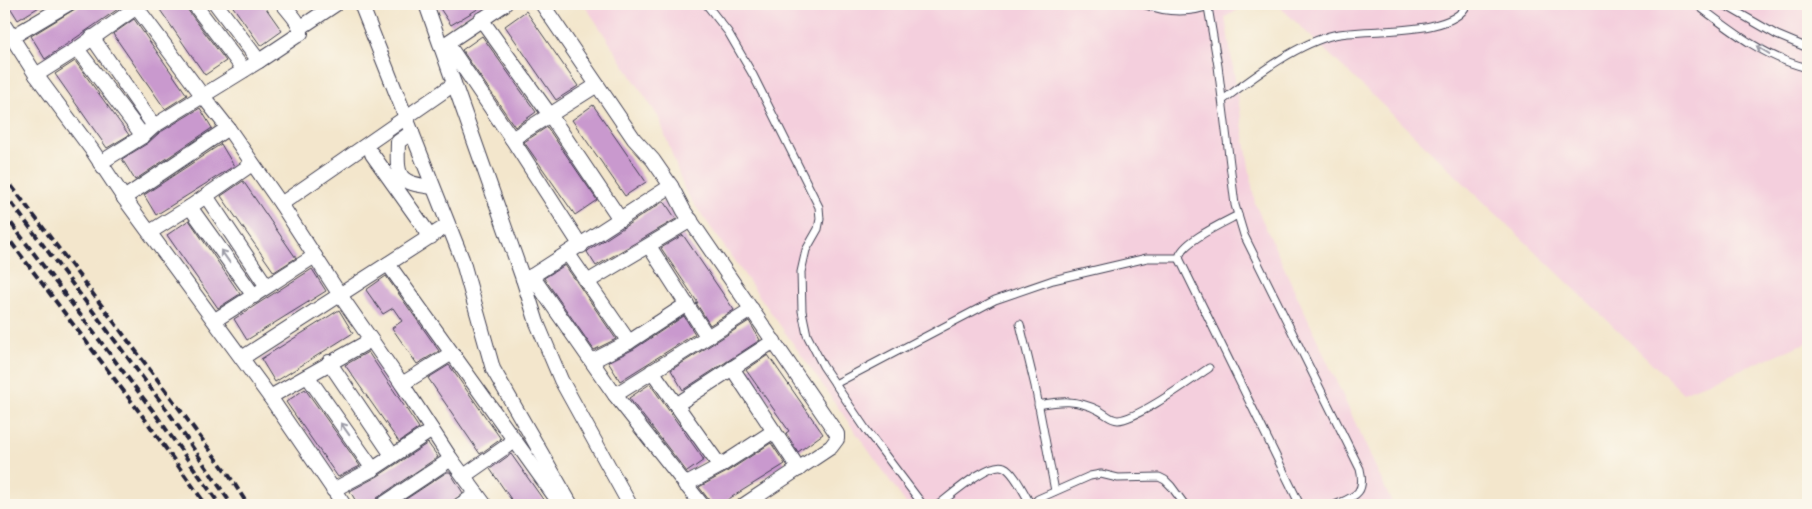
<svg xmlns="http://www.w3.org/2000/svg" width="1812" height="509" font-family="Pangolin,sans-serif">
  <rect width="100%" height="100%" fill="#fbf7ec"/>
  <filter id="ink" filterUnits="userSpaceOnUse"><feTurbulence type="fractalNoise" baseFrequency=".02" numOctaves="2"/><feDisplacementMap in="SourceGraphic" scale="10" xChannelSelector="R" yChannelSelector="G"/><feConvolveMatrix kernelMatrix="1 2 1 2 8 2 1 2 1" color-interpolation-filters="sRGB"/></filter>
  <filter id="wash" filterUnits="userSpaceOnUse"><feTurbulence type="fractalNoise" baseFrequency=".0096" numOctaves="4" result="noise"/><feDisplacementMap in="SourceGraphic" scale="20" xChannelSelector="R" yChannelSelector="G"/><feGaussianBlur stdDeviation="1.12" result="paint"/><feColorMatrix in="noise" values="0 0 0 0 0 0 0 0 0 0 0 0 0 0 0 0 0 1.4 0 .05"/><feComposite in="paint" operator="in"/></filter>
  <g filter="url(#wash)">
    <rect width="100%" height="100%" fill="#f3e6cc"/>
    <g fill="#f4cfdd">
      <path d="M584 4H1249L1225 17 1255 204 1393 505H907L685 191 659 118Z"/>
      <path d="M1277 4H1808V342L1683 393Z"/>
    </g>
    <g id="blocks">
      <g fill="#c999ce">
        <path d="M8 4H44L18 20Z"/>
        <path d="M83 4H119L121 7 45 59 31 36Z"/>
        <path d="M156 4H185L187 9 226 61 205 75Z"/>
        <path d="M231 4H263L282 31 261 46Z"/>
        <path d="M437 4H486L451 25Z"/>
        <path d="M526 11 578 86 556 100 505 26Z"/>
        <path d="M134 19 187 95 165 109 113 34Z"/>
        <path d="M482 36 536 112 515 127 462 50Z"/>
        <path d="M75 61 129 135 107 148 55 74Z"/>
        <path d="M593 105 646 182 625 196 572 120Z"/>
        <path d="M200 108 212 128 135 180 122 159 148 143 159 133Z"/>
        <path d="M547 127 597 200 575 215 524 142Z"/>
        <path d="M221 144 234 166 156 215 144 195Z"/>
        <path d="M243 181 296 258 274 272 221 196Z"/>
        <path d="M664 201 676 219 596 266 587 252 589 250Z"/>
        <path d="M189 220 240 294 218 308 167 235Z"/>
        <path d="M683 235 734 310 710 325 696 303H698L661 248Z"/>
        <path d="M565 265 616 339 594 350 544 278Z"/>
        <path d="M312 269 326 291 247 340 234 319Z"/>
        <path d="M386 276 439 351 417 364 392 328 402 321 393 308 383 314 366 290Z"/>
        <path d="M339 310 353 333 275 382 261 359Z"/>
        <path d="M684 316 695 334 620 381 608 362 634 349Z"/>
        <path d="M749 321 760 340 683 390 671 370Z"/>
        <path d="M368 352 419 428 399 442 345 365Z"/>
        <path d="M768 355 823 434 798 452 786 433 789 431 746 370Z"/>
        <path d="M449 365 501 439 480 454 428 378Z"/>
        <path d="M650 384 704 460 687 472 629 398Z"/>
        <path d="M305 389 360 466 338 477 286 402Z"/>
        <path d="M428 443 438 457 377 498 373 505H358L350 491 378 476Z"/>
        <path d="M771 443 785 464 719 505H711L709 500 699 487 725 473Z"/>
        <path d="M511 454 547 505H515L490 469Z"/>
        <path d="M447 472H450L463 493 452 502 446 505H397Z"/>
      </g>
    </g>
  </g>
  <g filter="url(#ink)">
    <use href="#blocks" fill-opacity="0" stroke="#413f51" stroke-width="1"/>
    <g fill="none" stroke-linecap="round" stroke-linejoin="round">
      <g stroke="#413f51" stroke-width="9">
        <g id="lane">
          <path d="M706 4 728 32 753 75 819 207 820 219 818 229 806 250 801 272 802 311 807 335 823 366 867 431 923 505"/>
          <path d="M1143 4C1167 13 1192 13 1215 4"/>
          <path d="M1696 4C1730 30 1765 58 1808 68"/>
          <path d="M1723 4 1777 35 1808 48"/>
          <path d="M1208 7 1218 66 1235 205 1244 235 1360 469C1366 494 1355 496 1335 505"/>
          <path d="M1223 100C1254 77 1296 44 1334 35 1365 28 1454 37 1467 4"/>
          <path d="M1238 215C1223 223 1181 242 1179 258L1300 505"/>
          <path d="M1020 324 1035 386 1055 491"/>
          <path d="M835 384 995 300 1053 280 1147 258H1179"/>
          <path d="M1038 405C1061 401 1076 399 1098 410 1105 413 1110 420 1118 420 1138 419 1191 380 1209 368"/>
          <path d="M938 505C950 496 990 460 1004 467 1014 471 1025 495 1031 505"/>
          <path d="M1032 505 1038 499 1090 476 1101 474 1118 478 1159 477 1165 480 1171 486 1185 505"/>
        </g>
      </g>
      <g stroke="#413f51" stroke-width="16">
        <g id="street">
          <path d="M134 4 202 95 228 128 281 204 340 295 402 384 451 459 485 505"/>
          <path d="M194 4 244 70"/>
          <path d="M216 4 259 61"/>
          <path d="M361 4 462 259 493 369 571 505"/>
          <path d="M426 4 523 279 532 276"/>
          <path d="M542 4 634 139 653 160 671 186 684 211 837 434V439L831 447 744 505"/>
          <path d="M481 19 550 115 620 219"/>
          <path d="M4 25 36 75 92 150 124 198 270 397 344 505"/>
          <path d="M300 28 336 4"/>
          <path d="M12 37 68 4"/>
          <path d="M92 37 154 126"/>
          <path d="M447 43 512 139 581 246"/>
          <path d="M441 47 505 4"/>
          <path d="M77 49 143 136"/>
          <path d="M36 75 77 49 141 4"/>
          <path d="M412 132 398 142C397 176 396 183 433 187"/>
          <path d="M512 139 597 85"/>
          <path d="M372 154 431 237"/>
          <path d="M100 163 143 136 154 126 259 61 301 33C301 23 289 12 283 4"/>
          <path d="M671 186 532 276 615 395 702 505"/>
          <path d="M206 196 266 285"/>
          <path d="M124 198 228 128"/>
          <path d="M281 204 454 84"/>
          <path d="M190 207 254 296"/>
          <path d="M150 232 190 207 252 164"/>
          <path d="M649 246 707 336"/>
          <path d="M568 254 629 342"/>
          <path d="M388 264 561 505"/>
          <path d="M523 279 537 323 561 380 630 505"/>
          <path d="M587 282 691 220"/>
          <path d="M215 320C249 299 281 277 315 256"/>
          <path d="M242 358 448 225"/>
          <path d="M592 361 629 342 687 304"/>
          <path d="M329 362 392 455"/>
          <path d="M732 368 799 469"/>
          <path d="M652 371 720 466"/>
          <path d="M308 377 373 469"/>
          <path d="M402 384 452 353"/>
          <path d="M615 395 752 309"/>
          <path d="M270 397 371 340"/>
          <path d="M676 405 774 341"/>
          <path d="M464 476 514 441"/>
          <path d="M685 485 720 466 774 431"/>
          <path d="M333 490 373 469 432 430"/>
          <path d="M382 505 451 459"/>
          <path d="M460 505 477 494"/>
        </g>
      </g>
      <use href="#lane" stroke="#fff" stroke-width="7"/>
      <use href="#street" stroke="#fff" stroke-width="14"/>
      <g stroke="#22223b" stroke-width="4" stroke-dasharray="8 4" stroke-linecap="butt">
        <path d="M4 176 175 403 230 477 248 505"/>
        <path d="M4 193 167 410 232 505"/>
        <path d="M4 214 156 415 220 505"/>
        <path d="M4 233 147 422 206 505"/>
      </g>
    </g>
    <defs><path id="oneway-shaft" d="M-6 0H5M1.5-3L5.5 0L1.5 3" fill="none" stroke-width="1.6" stroke-linecap="round" stroke-linejoin="round" transform="scale(1.25)"/></defs>
    <g stroke="#9c9ca7">
      <use href="#oneway-shaft" transform="translate(1763 50) rotate(-149)"/>
      <use href="#oneway-shaft" transform="translate(225 256) rotate(-125)"/>
      <use href="#oneway-shaft" transform="translate(345 429) rotate(-125)"/>
    </g>
  </g>
  <rect width="1812" height="509" fill="none" stroke="#fbf7ec" stroke-width="20"/>
</svg>
